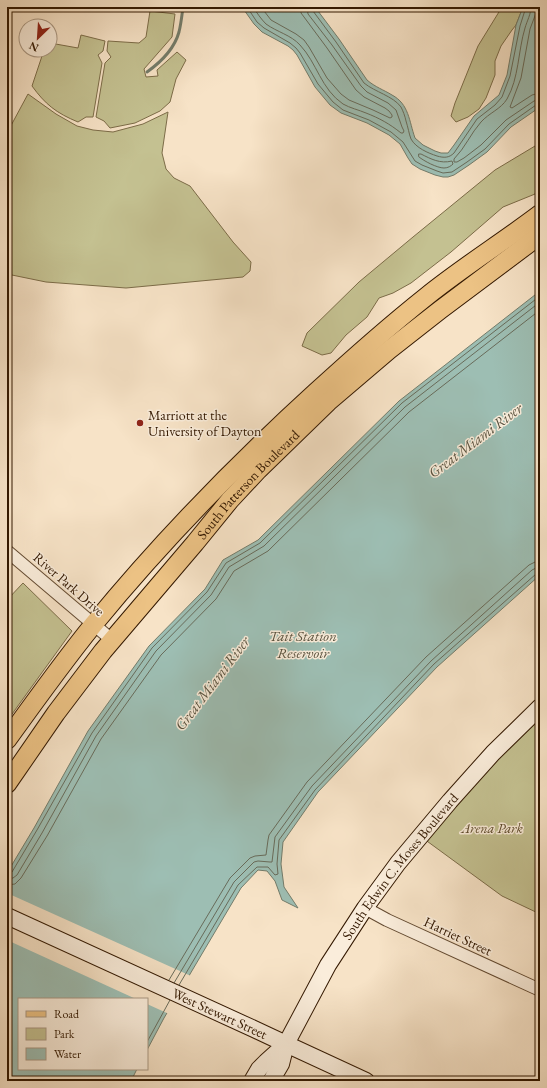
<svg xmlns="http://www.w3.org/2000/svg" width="547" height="1088" font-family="'EB Garamond',serif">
  <rect width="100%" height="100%" fill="#f7e3c7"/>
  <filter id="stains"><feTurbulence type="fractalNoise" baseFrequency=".005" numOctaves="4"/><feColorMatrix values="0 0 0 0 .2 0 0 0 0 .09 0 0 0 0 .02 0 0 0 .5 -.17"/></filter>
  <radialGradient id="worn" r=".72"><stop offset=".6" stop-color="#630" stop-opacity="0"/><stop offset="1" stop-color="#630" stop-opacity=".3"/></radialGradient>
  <g fill="#c4c191" stroke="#7c6c48">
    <path d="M502 7H523L516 25 512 30 501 46 495 61V75L486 98 479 109 468 117 456 122 451 116 455 103 478 46Z"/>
    <path d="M150 11 175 14 172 37 144 69 146 77 158 76 157 70 177 52 186 60 176 79 170 102 160 111 135 123 110 128 104 121 96 117 105 63 111 57 107 51 108 41 139 43 146 37Z"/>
    <path d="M81 35 105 41 103 51 98 55 102 63 93 117H86L78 122C56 113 45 104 32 86L44 50H50V43L78 48Z"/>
    <path d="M28 94 56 114 77 126 93 130 113 132 143 124 168 112 162 153 166 169 174 178 190 186 233 242 251 262 250 271 243 277 126 288 46 282 7 274V133Z"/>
    <path d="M540 143V186L535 194 503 207 451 252 411 283 393 293 379 298 367 317 346 335 331 353 322 355 302 346 307 333 359 282 413 237 495 170Z"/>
    <path d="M23 583 72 631 7 721V600Z"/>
    <path d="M540 707V914L502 896 420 836Z"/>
  </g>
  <g fill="#9dbeb3" stroke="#737c6b">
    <path d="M242 7H315L339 39 367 80C375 87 384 90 392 95 409 104 409 121 415 138L423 145 435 151 441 153H448L454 145 474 116 499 95 507 75 516 25 523 7H540V107L511 127 487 152 469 165 454 175 448 177H443L435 175 420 169 412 164 408 158 400 144 389 135 367 123 341 113 330 105 315 87 297 55 293 50 288 46 262 32 254 24Z"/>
    <path d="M540 291V575L437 667 318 792 283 842 281 864 284 887 298 908 282 900 275 881 267 871 258 870 241 888 164 1018 147 1050V999H19V1069H137L131 1081H7V873L34 828 88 731 149 646 205 589 223 560 258 540 399 401Z"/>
  </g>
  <path fill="#f7e3c7" d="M7 893 191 976 169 1014 147 1004V999H136L7 940Z"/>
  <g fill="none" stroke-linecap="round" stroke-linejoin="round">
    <g stroke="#686b5a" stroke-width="1">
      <path d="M247 7 257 22 264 28 290 43 296 48 300 53 318 84 333 102 343 110 369 120 391 132 403 142 415 161 422 165 437 171 443 173 452 172 467 162 485 149 509 124 536 105 540 104"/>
      <path d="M253 7C257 13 261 19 266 24 277 32 291 35 300 45 317 63 321 89 343 104 350 108 359 110 366 113 379 118 390 124 401 133H403L404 131 402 127 396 110 388 103 367 92 361 86 332 45 308 14 307 7"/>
      <path d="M261 7 271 20 296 34 304 40 309 47 327 78 341 94 349 100 373 110 390 118 392 117V115L389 111 385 108 364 97 356 90 327 48 304 17 301 13V7"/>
      <path d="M312 7 313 11 336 42 364 83C375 92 393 96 401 107 403 111 405 116 406 121 408 127 409 134 411 139 416 148 428 153 437 156 444 158 449 158 454 153L477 119 495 105 502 97 510 76 520 26 526 7"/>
      <path d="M531 7C531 14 527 21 525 28 518 51 519 78 507 99 501 109 489 113 481 122 471 133 465 148 454 159V162H457L464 158 481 145 506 120 534 101 540 99"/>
      <path d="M537 7 536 13 530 29 521 78 510 107 512 108 532 95 540 93"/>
      <path d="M419 154H421C431 159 440 164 452 161L453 164C451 166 448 168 444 168 437 168 424 161 419 157Z"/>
      <path d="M7 874H10L12 872 37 830 92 733 152 648 207 592 226 563 260 543 402 403 540 296"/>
      <path d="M7 879 13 878 17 875 42 833 96 736 156 651 211 595 229 567 264 546 405 407 540 302"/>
      <path d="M7 885 15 884 21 878 47 836 101 739 161 655 216 599 234 571 268 551 409 412 540 310"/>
      <path d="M169 980 230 878 250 858 255 856 266 855 268 840 269 835 307 782 426 657 529 565 535 562H540"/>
      <path d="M174 983 234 882 254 862 258 861 270 862H272L275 837 312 786 431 661 532 570 536 568H540"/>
      <path d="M179 985 238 885 257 867H268L275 875 278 874 277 864 279 840 315 790 434 664 536 574 540 573"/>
      <path d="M147 1042 170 1000"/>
    </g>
    <path stroke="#737c6b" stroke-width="3" d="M147 72C161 62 174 50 179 32 181 24 182 15 183 7"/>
    <g stroke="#644b32" stroke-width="14">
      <g id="street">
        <path d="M7 551 112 640"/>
        <path d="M365 908 387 920 540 990"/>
      </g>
    </g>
    <g stroke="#331800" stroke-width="18">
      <g id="secondary">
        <path id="s1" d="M7 916 254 1029 286 1044 366 1081"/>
        <path d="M252 1081 259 1069 266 1062 286 1044"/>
        <path id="s2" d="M271 1081 281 1064 286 1044 328 965 365 908 398 863 450 801 493 753 540 707"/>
      </g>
    </g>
    <g stroke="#331800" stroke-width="20">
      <g id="primary">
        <path d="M7 740C35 701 63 662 93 625 161 542 236 465 315 393 352 359 388 327 427 296 463 267 503 242 540 214"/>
        <path id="s3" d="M7 784 56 713 103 651 195 543 230 500 258 470 328 402 389 350 440 310 540 235"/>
      </g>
    </g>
    <use href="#street" stroke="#faeddb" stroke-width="12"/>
    <use href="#secondary" stroke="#faeddb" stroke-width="16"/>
    <use href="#primary" stroke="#ecc284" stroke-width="18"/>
  </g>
  <circle fill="#8f2418" stroke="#faeddb" stroke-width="1.5" cx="140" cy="423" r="4"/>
  <g text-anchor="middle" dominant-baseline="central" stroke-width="3" stroke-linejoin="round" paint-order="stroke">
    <g font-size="14" fill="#331800" stroke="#faeddb" text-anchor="start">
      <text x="148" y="415">Marriott at the<tspan x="148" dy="16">University of Dayton</tspan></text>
    </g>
    <g font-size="14" fill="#331800" stroke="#faeddb">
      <text stroke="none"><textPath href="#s3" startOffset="385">South Patterson Boulevard</textPath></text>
      <text transform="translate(69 584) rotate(41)">River Park Drive</text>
      <text stroke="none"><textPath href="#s2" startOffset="252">South Edwin C. Moses Boulevard</textPath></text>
      <text transform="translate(458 936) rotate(25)">Harriet Street</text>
      <text stroke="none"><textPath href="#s1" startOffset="234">West Stewart Street</textPath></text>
    </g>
    <g font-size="14" font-style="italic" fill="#5e4b2c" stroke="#faeddb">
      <text x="492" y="828">Arena Park</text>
    </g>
    <g font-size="15" font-style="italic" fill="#58523f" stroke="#faeddb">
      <text transform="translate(475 440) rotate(-37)">Great Miami River</text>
      <text x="303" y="635">Tait Station<tspan x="303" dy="17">Reservoir</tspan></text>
      <text transform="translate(212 683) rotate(-53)">Great Miami River</text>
    </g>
  </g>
  <rect width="547" height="1088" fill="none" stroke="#f7e3c7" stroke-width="24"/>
  <rect x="8" y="8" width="531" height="1072" fill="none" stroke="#331800" stroke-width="2"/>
  <rect x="12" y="12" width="523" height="1064" fill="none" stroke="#331800"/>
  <rect x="18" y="998" width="130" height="72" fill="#faeddb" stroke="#aa9883"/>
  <rect x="26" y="1011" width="20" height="6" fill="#ecc284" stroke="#aa9883"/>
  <text x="54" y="1018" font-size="12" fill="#331800">Road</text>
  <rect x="26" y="1028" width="20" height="12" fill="#c4c191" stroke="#aa9883"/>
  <text x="54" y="1038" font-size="12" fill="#331800">Park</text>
  <rect x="26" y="1048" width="20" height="12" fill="#9dbeb3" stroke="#aa9883"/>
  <text x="54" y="1058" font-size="12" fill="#331800">Water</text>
  <g transform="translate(38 38) rotate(205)"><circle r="19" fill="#faeddb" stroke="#aa9883"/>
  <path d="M0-3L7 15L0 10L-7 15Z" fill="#8f2418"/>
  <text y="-6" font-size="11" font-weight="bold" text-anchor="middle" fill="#331800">N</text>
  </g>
  <rect width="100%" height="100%" filter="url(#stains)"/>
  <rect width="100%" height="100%" fill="url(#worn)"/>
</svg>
